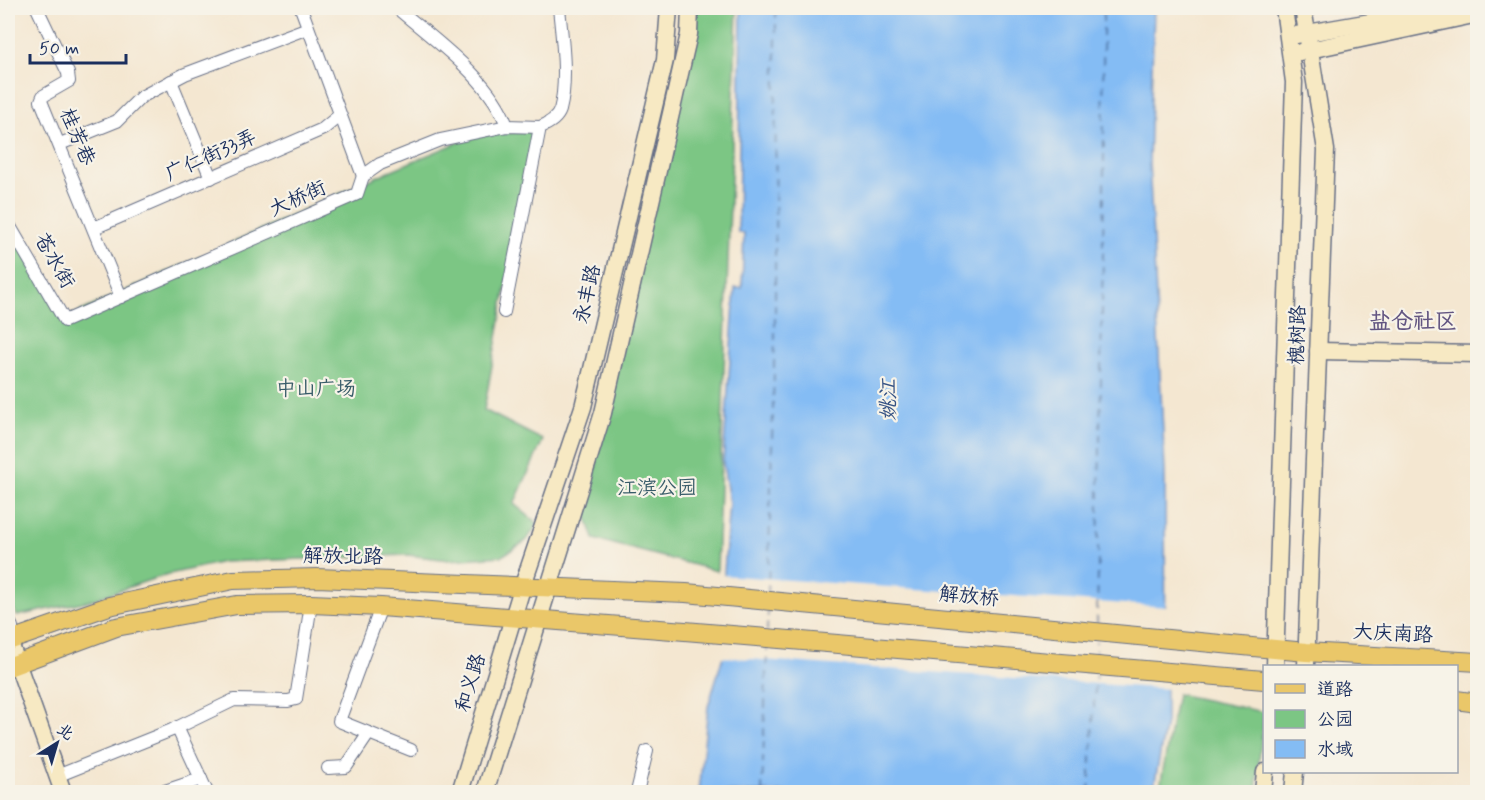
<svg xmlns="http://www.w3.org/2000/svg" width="1485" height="800" font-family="Mynerve,'LXGW WenKai TC',sans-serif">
  <rect width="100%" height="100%" fill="#f7f3e8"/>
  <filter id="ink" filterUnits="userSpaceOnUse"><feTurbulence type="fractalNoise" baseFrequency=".0167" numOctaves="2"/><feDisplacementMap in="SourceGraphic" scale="12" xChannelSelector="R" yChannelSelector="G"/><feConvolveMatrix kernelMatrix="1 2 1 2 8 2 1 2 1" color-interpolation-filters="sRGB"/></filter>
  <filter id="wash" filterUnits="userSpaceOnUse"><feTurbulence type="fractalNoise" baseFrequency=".008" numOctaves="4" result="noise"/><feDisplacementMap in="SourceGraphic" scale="24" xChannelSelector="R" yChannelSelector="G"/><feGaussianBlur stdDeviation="1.35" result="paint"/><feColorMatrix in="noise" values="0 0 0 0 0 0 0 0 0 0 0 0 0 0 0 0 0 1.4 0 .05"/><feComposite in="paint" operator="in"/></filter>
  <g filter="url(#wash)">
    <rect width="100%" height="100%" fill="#f4e7d1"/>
    <g fill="#7cc684" stroke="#4c7a71" stroke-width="1.5">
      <path d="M690 8H737L717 571 594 539 586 515Z"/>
      <path d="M534 131 484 410 543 440 514 504 538 524 526 541 502 556 449 560 408 555 223 562 165 575 88 601 17 616 8 597V223L66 318 387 172 476 135Z"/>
      <path d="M1177 694 1264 712 1256 792H1159Z"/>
    </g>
    <path fill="#84bcf4" stroke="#5076a9" stroke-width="1.5" d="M741 8H1154L1149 162 1165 470 1166 722 1153 792H699L708 707 729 636 724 573 729 502 723 463 735 288H742L744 234 738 232Z"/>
    <path fill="#f4e7d1" d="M721 575 1168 607 1169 689 720 657 726 635Z"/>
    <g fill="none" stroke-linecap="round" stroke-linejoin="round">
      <g stroke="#355284" stroke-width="1.5" stroke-dasharray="8 6" stroke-linecap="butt">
        <path d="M768 592 775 332 776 8"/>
        <path d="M1097 624 1104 186 1103 8"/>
        <path d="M767 631 768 608"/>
        <path d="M1096 657V641"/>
        <path d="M762 792 767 647"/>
        <path d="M1089 792 1096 674"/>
      </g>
    </g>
  </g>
  <g filter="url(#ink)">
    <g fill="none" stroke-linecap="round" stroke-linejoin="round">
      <g stroke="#676f86" stroke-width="14">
        <g id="street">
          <path d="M37 8 68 73 69 81 43 96 41 101 121 297"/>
          <path d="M301 8 363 176"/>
          <path d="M397 8C434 40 491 79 507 126"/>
          <path d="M171 81 211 178"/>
          <path d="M60 144 117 121 141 97 185 74 308 28"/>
          <path d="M8 223 65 321 357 194 363 176 380 164 440 140 507 126 540 127"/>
          <path d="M94 228 323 129 340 115"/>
          <path d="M504 312 540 127C548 124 557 119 560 110 568 80 562 38 559 8"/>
          <path d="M381 607 339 721 411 750"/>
          <path d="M8 619 12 627 9 640"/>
          <path d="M177 727 207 792"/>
          <path d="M328 768 346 767 369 733"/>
          <path d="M57 776 172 730 234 700 288 701 296 699 311 604"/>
          <path d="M162 792 201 779"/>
          <path d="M637 792 647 751"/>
        </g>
      </g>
      <g stroke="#676f86" stroke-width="19">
        <g id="secondary">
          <path d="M1303 8 1326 150 1306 666"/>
          <path d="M1296 35 1451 8"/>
          <path d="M1300 52 1478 14"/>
          <path d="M1318 351 1478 354"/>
          <path d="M9 640 63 792"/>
          <path d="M1275 666 1294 82 1284 8"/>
          <path d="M460 792 523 585 583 407 665 60 669 8"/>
          <path d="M485 792 603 413 689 34 690 8"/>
          <path d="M1263 792 1265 772"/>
          <path d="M1293 792 1295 772"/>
        </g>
      </g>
      <g stroke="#676f86" stroke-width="20">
        <g id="primary">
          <path d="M8 641 109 606 233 580 317 578 686 593 1306 652 1478 662"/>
          <path d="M8 667 116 627 237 605 311 604 381 607 685 631 1264 680"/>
          <path d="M1456 700 1478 703"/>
        </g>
      </g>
      <use href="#street" stroke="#fff" stroke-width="12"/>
      <use href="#secondary" stroke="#f7e9c3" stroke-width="16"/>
      <use href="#primary" stroke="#eac769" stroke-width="18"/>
    </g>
  </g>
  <g text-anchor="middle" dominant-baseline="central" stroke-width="4.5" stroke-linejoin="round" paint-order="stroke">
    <g font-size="20" fill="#1b2f5e" stroke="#f7f3e8">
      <text transform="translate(77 137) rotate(67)">桂芳巷</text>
      <text transform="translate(211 156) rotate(-24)">广仁街33弄</text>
      <text transform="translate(298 199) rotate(-24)">大桥街</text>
      <text transform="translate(54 261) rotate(60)">苍水街</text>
      <text transform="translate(588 294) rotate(-77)">永丰路</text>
      <text transform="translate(1298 335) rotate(-88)">槐树路</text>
      <text transform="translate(343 557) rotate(1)">解放北路</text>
      <text transform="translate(969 597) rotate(5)">解放桥</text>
      <text transform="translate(1393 634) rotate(3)">大庆南路</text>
      <text transform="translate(471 683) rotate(-73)">和义路</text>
    </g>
    <g font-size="20" fill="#385c69" stroke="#f7f3e8">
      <text x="316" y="389">中山广场</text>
      <text x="657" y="488">江滨公园</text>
    </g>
    <g font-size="21" font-style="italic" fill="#355284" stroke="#f7f3e8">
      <text transform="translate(889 400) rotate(-89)">姚江</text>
    </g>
    <g font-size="22" font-weight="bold" fill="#635682" stroke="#f7f3e8">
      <text x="1413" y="322">盐仓社区</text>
    </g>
  </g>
  <rect width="1485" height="800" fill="none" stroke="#f7f3e8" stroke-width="30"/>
  <rect x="1263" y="665" width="195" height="108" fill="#f7f3e8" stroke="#9fa5b1" stroke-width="1.5"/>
  <rect x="1275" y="684" width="30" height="9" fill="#eac769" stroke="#9fa5b1" stroke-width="1.5"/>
  <text x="1317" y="695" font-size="18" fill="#1b2f5e">道路</text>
  <rect x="1275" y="710" width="30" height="18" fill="#7cc684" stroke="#9fa5b1" stroke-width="1.5"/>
  <text x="1317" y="725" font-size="18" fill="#1b2f5e">公园</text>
  <rect x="1275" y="740" width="30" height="18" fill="#84bcf4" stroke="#9fa5b1" stroke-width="1.5"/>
  <text x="1317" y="755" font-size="18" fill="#1b2f5e">水域</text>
  <g transform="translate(57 743) rotate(37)" stroke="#f7f3e8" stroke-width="4.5" paint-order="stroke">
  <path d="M0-4.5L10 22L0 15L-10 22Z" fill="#1b2f5e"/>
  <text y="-9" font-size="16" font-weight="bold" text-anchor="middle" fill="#1b2f5e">北</text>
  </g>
  <path d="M30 54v9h96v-9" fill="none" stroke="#1b2f5e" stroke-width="3"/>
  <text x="39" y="54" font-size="18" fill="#1b2f5e" stroke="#f7f3e8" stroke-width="4.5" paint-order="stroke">50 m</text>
</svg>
